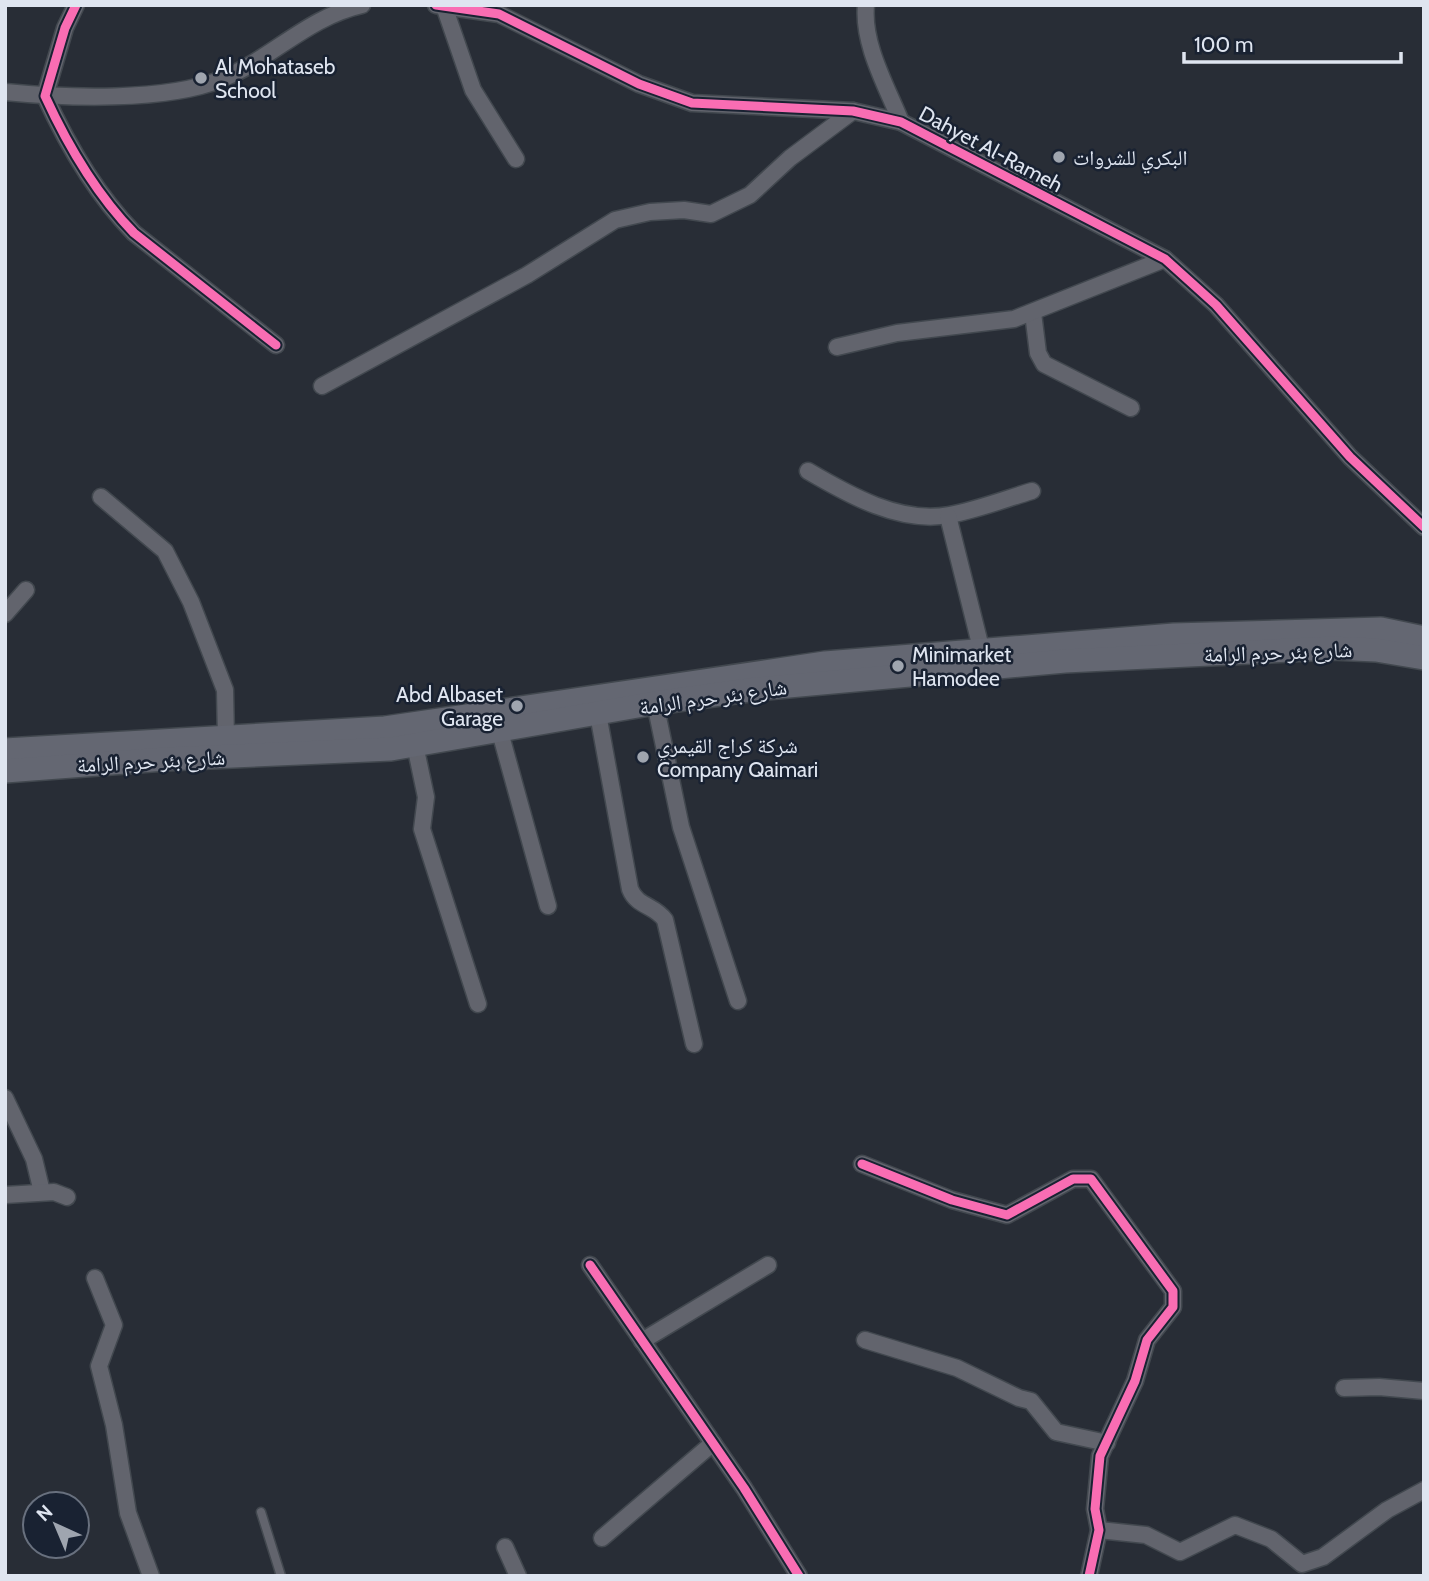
<svg xmlns="http://www.w3.org/2000/svg" width="1429" height="1581" font-family="Cabin,'Noto Naskh Arabic',sans-serif">
  <rect width="100%" height="100%" fill="#282d36"/>
  <g fill="none" stroke-linecap="round" stroke-linejoin="round">
    <g stroke="#42484f" stroke-width="11">
      <path id="service" d="M261 1512 281 1576"/>
    </g>
    <g stroke="#42484f" stroke-width="19">
      <g id="minor">
        <path d="M76 5 65 28 45 96C67 144 97 195 134 233L276 345"/>
        <path d="M436 5 499 14 639 84 692 103 853 111 901 122 1165 259 1216 305 1350 457 1424 527"/>
        <path d="M866 5C862 44 887 87 901 122"/>
        <path d="M444 6 473 90 516 159"/>
        <path d="M5 92C66 98 165 102 222 79 271 59 308 17 362 5"/>
        <path d="M1033 313 1038 353 1044 364 1131 408"/>
        <path d="M837 347 897 333 1014 319 1165 259"/>
        <path d="M322 386 527 275 615 220 650 212 684 210 711 214 750 195 790 158 853 111"/>
        <path d="M808 471C849 495 900 524 949 515 977 510 1005 499 1032 491"/>
        <path d="M101 497 165 551 191 602 225 690 226 739"/>
        <path d="M948 516 982 652"/>
        <path d="M5 614 26 590"/>
        <path d="M655 703 681 827 738 1001"/>
        <path d="M598 714 630 889C637 907 655 905 665 920L694 1044"/>
        <path d="M500 732 548 906"/>
        <path d="M415 745 426 797 422 829 478 1004"/>
        <path d="M5 1098 34 1159 42 1192"/>
        <path d="M862 1164 952 1200 1007 1215 1073 1179H1091L1173 1291V1307L1147 1340 1135 1381 1100 1456 1095 1509 1099 1530 1089 1576"/>
        <path d="M5 1195 54 1192 67 1197"/>
        <path d="M590 1265 744 1488 799 1576"/>
        <path d="M95 1278 114 1325 99 1366 114 1425 128 1513 151 1576"/>
        <path d="M865 1340 957 1368 1019 1398 1031 1401 1056 1432 1107 1443"/>
        <path d="M642 1341 768 1265"/>
        <path d="M1344 1388 1379 1387 1424 1391"/>
        <path d="M1099 1530 1146 1535 1180 1552 1235 1525 1271 1539 1302 1564 1323 1557 1387 1510 1424 1490"/>
        <path d="M602 1538 713 1443"/>
        <path d="M505 1547 518 1576"/>
      </g>
    </g>
    <g stroke="#42484f" stroke-width="26">
      <g id="secondary">
        <path d="M5 750 385 728 825 663 1174 635 1381 629 1424 638"/>
        <path d="M5 771 165 759 391 749 655 703 756 689 1065 661 1332 648 1376 650 1424 658"/>
      </g>
    </g>
    <use href="#service" stroke="#62646d" stroke-width="8"/>
    <use href="#minor" stroke="#62646d" stroke-width="16"/>
    <use href="#secondary" stroke="#646772" stroke-width="23"/>
    <g stroke="#192232" stroke-width="13">
      <g id="cycleway">
        <path d="M76 5 65 28 45 96C67 144 97 195 134 233L276 345"/>
        <path d="M436 5 499 14 639 84 692 103 853 111 901 122 1165 259 1216 305 1350 457 1424 527"/>
        <path d="M862 1164 952 1200 1007 1215 1073 1179H1091L1173 1291V1307L1147 1340 1135 1381 1100 1456 1095 1509 1099 1530 1089 1576"/>
        <path d="M590 1265 744 1488 799 1576"/>
      </g>
    </g>
    <use href="#cycleway" stroke="#f96db3" stroke-width="9"/>
  </g>
  <g fill="#9fa5af" stroke="#192232" stroke-width="2.5">
    <circle cx="201" cy="78" r="7"/>
    <circle cx="1059" cy="157" r="7"/>
    <circle cx="898" cy="666" r="7"/>
    <circle cx="517" cy="706" r="7"/>
    <circle cx="643" cy="757" r="7"/>
  </g>
  <g text-anchor="middle" dominant-baseline="central" stroke-width="5" stroke-linejoin="round" paint-order="stroke">
    <g font-size="21" fill="#dfe5f0" stroke="#192232" text-anchor="start">
      <text x="215" y="66">Al Mohataseb<tspan x="215" dy="24">School</tspan></text>
      <text x="1073" y="157">البكري للشروات</text>
      <text x="912" y="654">Minimarket<tspan x="912" dy="24">Hamodee</tspan></text>
      <text x="503" y="694" text-anchor="end">Abd Albaset<tspan x="503" dy="24">Garage</tspan></text>
      <text x="657" y="745">شركة كراج القيمري<tspan x="657" dy="24">Company Qaimari</tspan></text>
    </g>
    <g font-size="21" fill="#dfe5f0" stroke="#192232">
      <text transform="translate(991 149) rotate(28)">Dahyet Al-Rameh</text>
      <text transform="translate(1278 652) rotate(-2)">شارع بئر حرم الرامة</text>
      <text transform="translate(713 697) rotate(-8)">شارع بئر حرم الرامة</text>
      <text transform="translate(151 761) rotate(-3)">شارع بئر حرم الرامة</text>
    </g>
  </g>
  <rect width="1429" height="1581" fill="none" stroke="#dfe5f0" stroke-width="14"/>
  <g transform="translate(56 1525) rotate(316)"><circle r="33" fill="#192232" stroke="#68707e" stroke-width="2"/>
  <path d="M0-5L12 26L0 18L-12 26Z" fill="#9fa5af"/>
  <text y="-10" font-size="19" font-weight="bold" text-anchor="middle" fill="#dfe5f0">N</text>
  </g>
  <path d="M1184 52v10h217v-10" fill="none" stroke="#dfe5f0" stroke-width="3.5"/>
  <text x="1194" y="52" font-size="21" fill="#dfe5f0" stroke="#192232" stroke-width="5" paint-order="stroke">100 m</text>
</svg>
